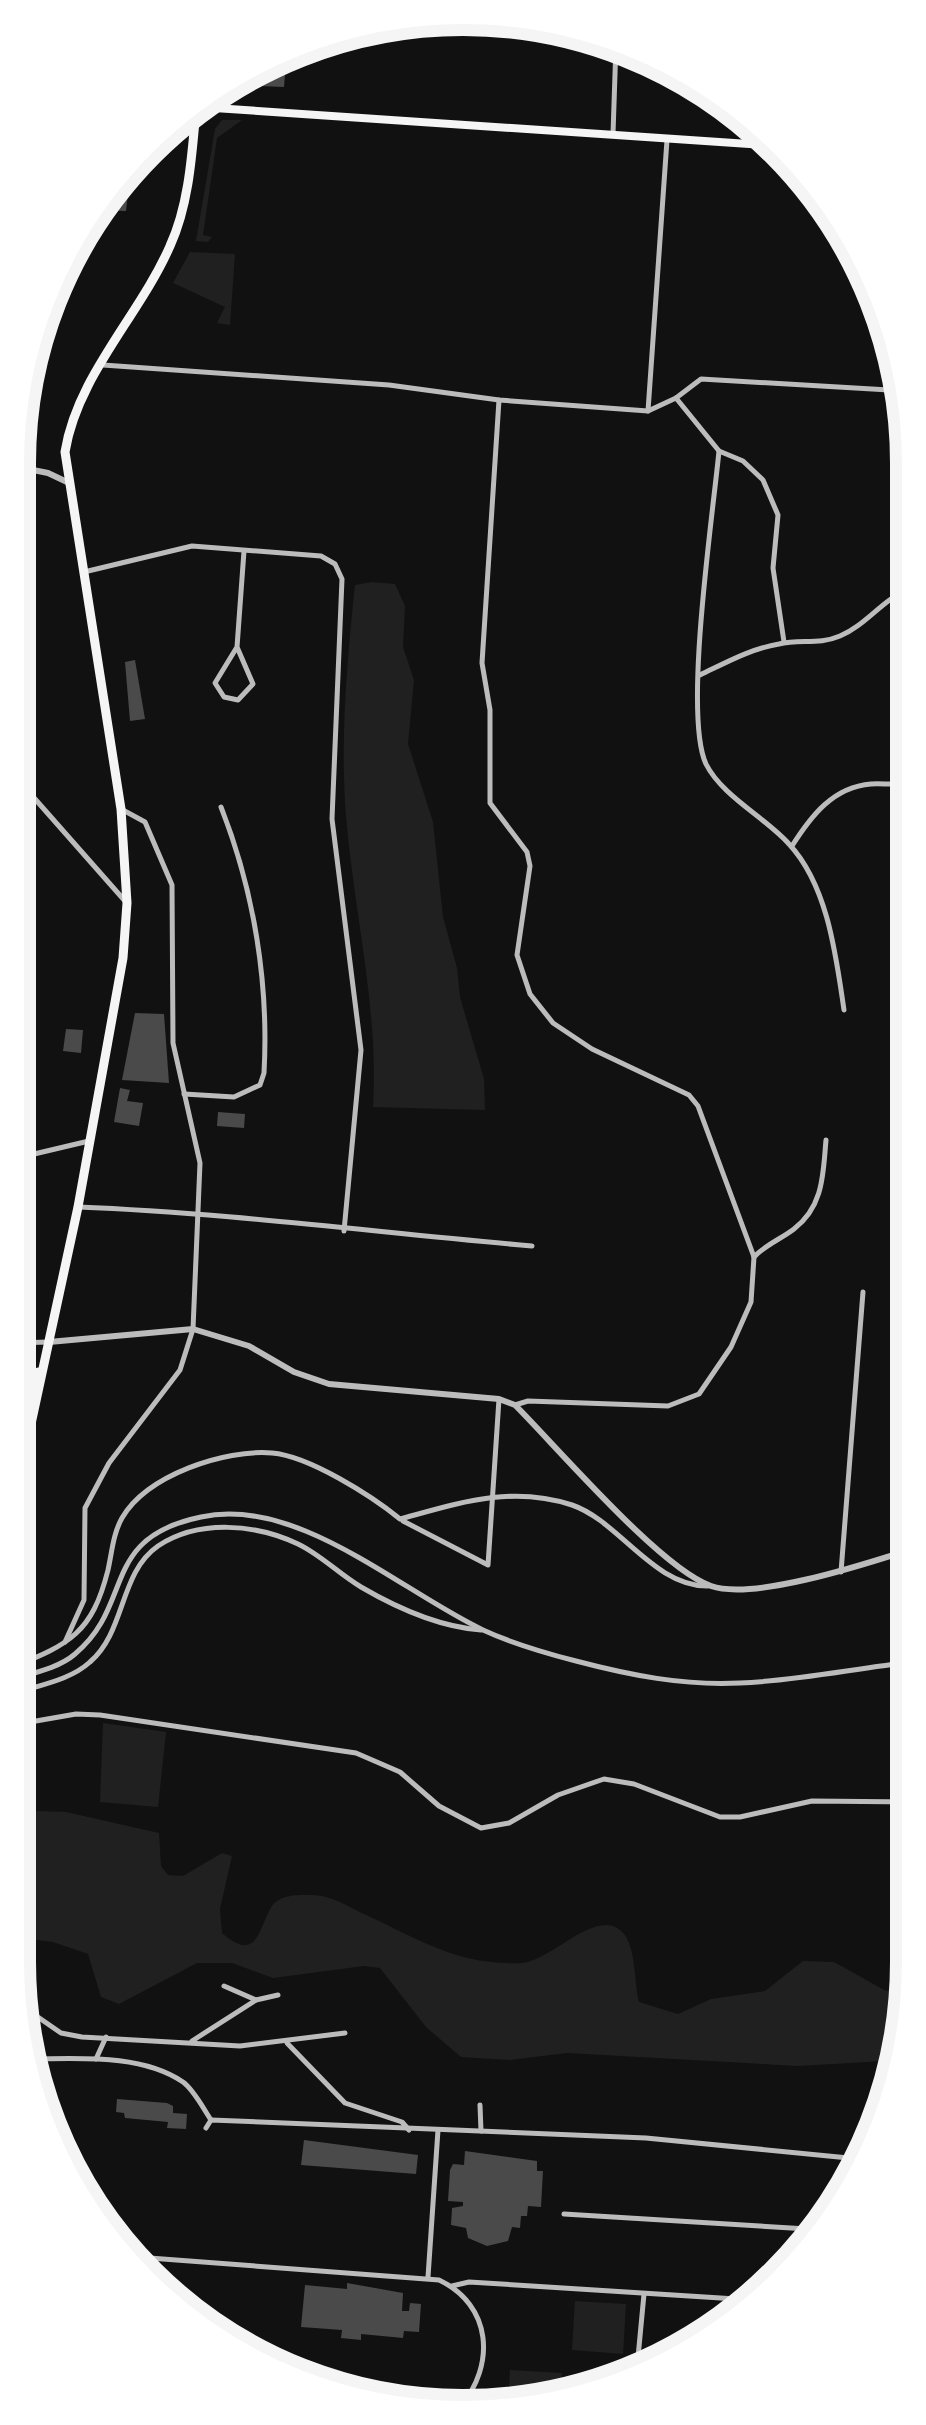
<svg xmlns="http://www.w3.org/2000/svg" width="926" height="2425" font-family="Overpass,sans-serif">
  <rect width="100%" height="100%" fill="#111"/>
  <g fill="#202020">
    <path d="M222 120H242L217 138 203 235 212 237 208 242 196 241 215 129Z"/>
    <path d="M190 252 235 254 230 325 217 323 225 307 173 283Z"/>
    <path d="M372 582 395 584 405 606 403 647 414 680 408 744 433 822 443 917 457 968 460 997 484 1079 485 1110 373 1107C379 1009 354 914 346 816 340 741 347 660 355 585Z"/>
    <path d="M103 1723 166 1732 158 1807 100 1802Z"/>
    <path d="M13 1810 66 1812 159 1833 161 1866 168 1875 183 1876 222 1853 232 1856 220 1909 222 1933C258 1965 259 1926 272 1906 280 1895 295 1895 307 1895 330 1894 345 1905 364 1914 403 1932 449 1959 492 1962 502 1963 514 1964 523 1963 551 1959 587 1918 613 1926 638 1934 633 1980 639 2002L678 2014 711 1999 765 1991 803 1961 834 1962 886 1991 911 1983 901 2060 798 2066 567 2053 510 2060 461 2057 426 2027 380 1968 364 1966 273 1978 232 1963H197L119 2004 101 1997 88 1954 53 1942 13 1937Z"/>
    <path d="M575 2301 626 2304 623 2354 572 2350Z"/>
    <path d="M510 2370 562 2373 560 2400 508 2405Z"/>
  </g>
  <path fill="#333" d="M298 2357 345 2372 369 2397 282 2367V2360Z"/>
  <g fill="#4a4a4a">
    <path d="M274 60 286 61 284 87 260 86 261 65Z"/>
    <path d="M131 167 126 211 95 210 106 188Z"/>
    <path d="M135 660 145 719 130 721 125 662Z"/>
    <path d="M135 1013 164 1014 169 1083 122 1080Z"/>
    <path d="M66 1029 83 1030 81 1053 63 1051Z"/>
    <path d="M120 1088 130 1090 127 1101 143 1103 139 1126 114 1122Z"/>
    <path d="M218 1112 245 1114 244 1128 217 1126Z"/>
    <circle cx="22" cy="1303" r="9"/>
    <path d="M117 2099 167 2103 173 2106V2113L187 2114 186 2129 167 2128 168 2122 125 2118 124 2113 116 2112Z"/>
    <path d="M304 2140 418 2155 416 2174 301 2165Z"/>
    <path d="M465 2151 537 2161V2171H543L541 2207 528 2206 527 2216H521L520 2228 512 2227 508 2241 487 2246 468 2238 466 2228 451 2225 452 2208 463 2206V2202L448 2201 450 2170 453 2164 464 2165Z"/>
    <path d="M347 2283 403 2293 402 2311H409L410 2303 421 2304 419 2332 404 2331 403 2338 361 2334V2340L341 2338 342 2330 301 2327 305 2285 347 2289Z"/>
  </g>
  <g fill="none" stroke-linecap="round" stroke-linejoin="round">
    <g stroke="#bcbcbc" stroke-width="5">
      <path d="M613 134 616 44"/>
      <path d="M759 144 760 130"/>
      <path d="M866 307 881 309"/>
      <path d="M103 365 389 385 499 400 648 411 676 398 701 379 906 391"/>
      <path d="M676 398 719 451C713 514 683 715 706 764 722 796 766 818 789 844 828 886 836 956 844 1010"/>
      <path d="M499 400 482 663 490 710V803L527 852 530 866 517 955 530 994 553 1023 592 1049 689 1095 698 1106 754 1257 751 1302 731 1347 699 1394 668 1406 528 1401 515 1405"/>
      <path d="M648 411 667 140"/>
      <path d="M719 451 743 461 763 480 778 515 773 568 784 642"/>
      <path d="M84 572 192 546 321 556 335 564 342 579 332 819 361 1050 344 1231"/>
      <path d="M237 647 215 683 224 697 238 700 253 684 237 647 244 551"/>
      <path d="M700 675C727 662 750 649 779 644 800 639 819 645 840 636 866 625 882 600 910 588"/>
      <path d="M13 774 125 901"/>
      <path d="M792 846C811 816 833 787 871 784 884 783 897 786 911 782"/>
      <path d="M13 950 28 959"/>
      <path d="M184 1094 234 1097 260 1085 264 1073C269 983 254 891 221 807"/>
      <path d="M31 1154 18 1124 33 1055"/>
      <path d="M13 1159 89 1141"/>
      <path d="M78 1207C230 1213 380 1233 532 1246"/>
      <path d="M754 1257C765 1245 781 1239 794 1229 824 1206 823 1173 826 1140"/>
      <path d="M13 1343 49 1342"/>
      <path d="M403 1521 488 1565 499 1399"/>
      <path d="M841 1572 863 1292"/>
      <path d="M65 1642 84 1600 85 1508 109 1463 180 1370 193 1329 200 1163 173 1043 172 885 145 822 121 809"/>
      <path d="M13 1667C70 1644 92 1633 108 1570 112 1552 113 1534 122 1518 147 1475 225 1449 272 1453 309 1456 372 1496 400 1519 459 1503 511 1485 572 1505 619 1521 654 1587 708 1586"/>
      <path d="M13 1679C33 1673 59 1668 75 1654 135 1604 99 1538 201 1517 297 1496 399 1590 483 1630 511 1643 545 1653 576 1661 629 1675 684 1686 740 1683 797 1681 856 1668 913 1662"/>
      <path d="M13 1694C38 1685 69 1681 90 1662 126 1631 119 1573 158 1546 199 1519 256 1524 298 1544 321 1555 339 1574 361 1587 397 1608 440 1627 481 1630"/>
      <path d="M13 1725 76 1714 100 1715 356 1753 400 1772 439 1806 481 1828 509 1823 558 1795 604 1779 634 1784 720 1817H740L812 1801 913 1802"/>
      <path d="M224 1986 256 2000 278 1995"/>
      <path d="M19 2004 61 2033 82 2037 240 2046 345 2033"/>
      <path d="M192 2041 256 2000"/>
      <path d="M287 2043 345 2103 402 2122 409 2130"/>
      <path d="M29 2059C77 2059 140 2053 183 2082 194 2090 203 2108 211 2120"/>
      <path d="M96 2059 106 2037"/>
      <path d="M480 2105 481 2131"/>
      <path d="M206 2128 211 2120 646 2138 859 2159"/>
      <path d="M564 2214 824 2230"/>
      <path d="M123 2256 439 2280C492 2305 496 2365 460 2407"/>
      <path d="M140 2272 141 2257"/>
      <path d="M428 2277 438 2130"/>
      <path d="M452 2286 469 2282 752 2300"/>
      <path d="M637 2368 644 2294"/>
    </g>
    <g stroke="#bcbcbc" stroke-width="6">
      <path d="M13 466 48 473 67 482"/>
      <path d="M49 1342 193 1329 249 1346 294 1372 329 1384 499 1399 515 1405C557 1447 660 1568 711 1586 754 1601 868 1563 912 1549"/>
    </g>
    <g stroke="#f5f5f5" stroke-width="8">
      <path d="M199 107 779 146"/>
      <path d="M55 293V290"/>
    </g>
    <g stroke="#f5f5f5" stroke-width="9">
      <path d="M13 1438 38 1372"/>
      <path d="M13 1507 78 1207 123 958 127 903 121 809 65 452C77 376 140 315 170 246 189 205 192 154 196 109"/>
    </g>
  </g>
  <path d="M0 0H926V2425H0ZM463 30H463A433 433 0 0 1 896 463V1962A433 433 0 0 1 463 2395H463A433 433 0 0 1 30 1962V463A433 433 0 0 1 463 30Z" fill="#fff" fill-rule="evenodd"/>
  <path fill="none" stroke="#f5f5f5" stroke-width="12" d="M463 30H463A433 433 0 0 1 896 463V1962A433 433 0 0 1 463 2395H463A433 433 0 0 1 30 1962V463A433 433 0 0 1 463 30Z"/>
</svg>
